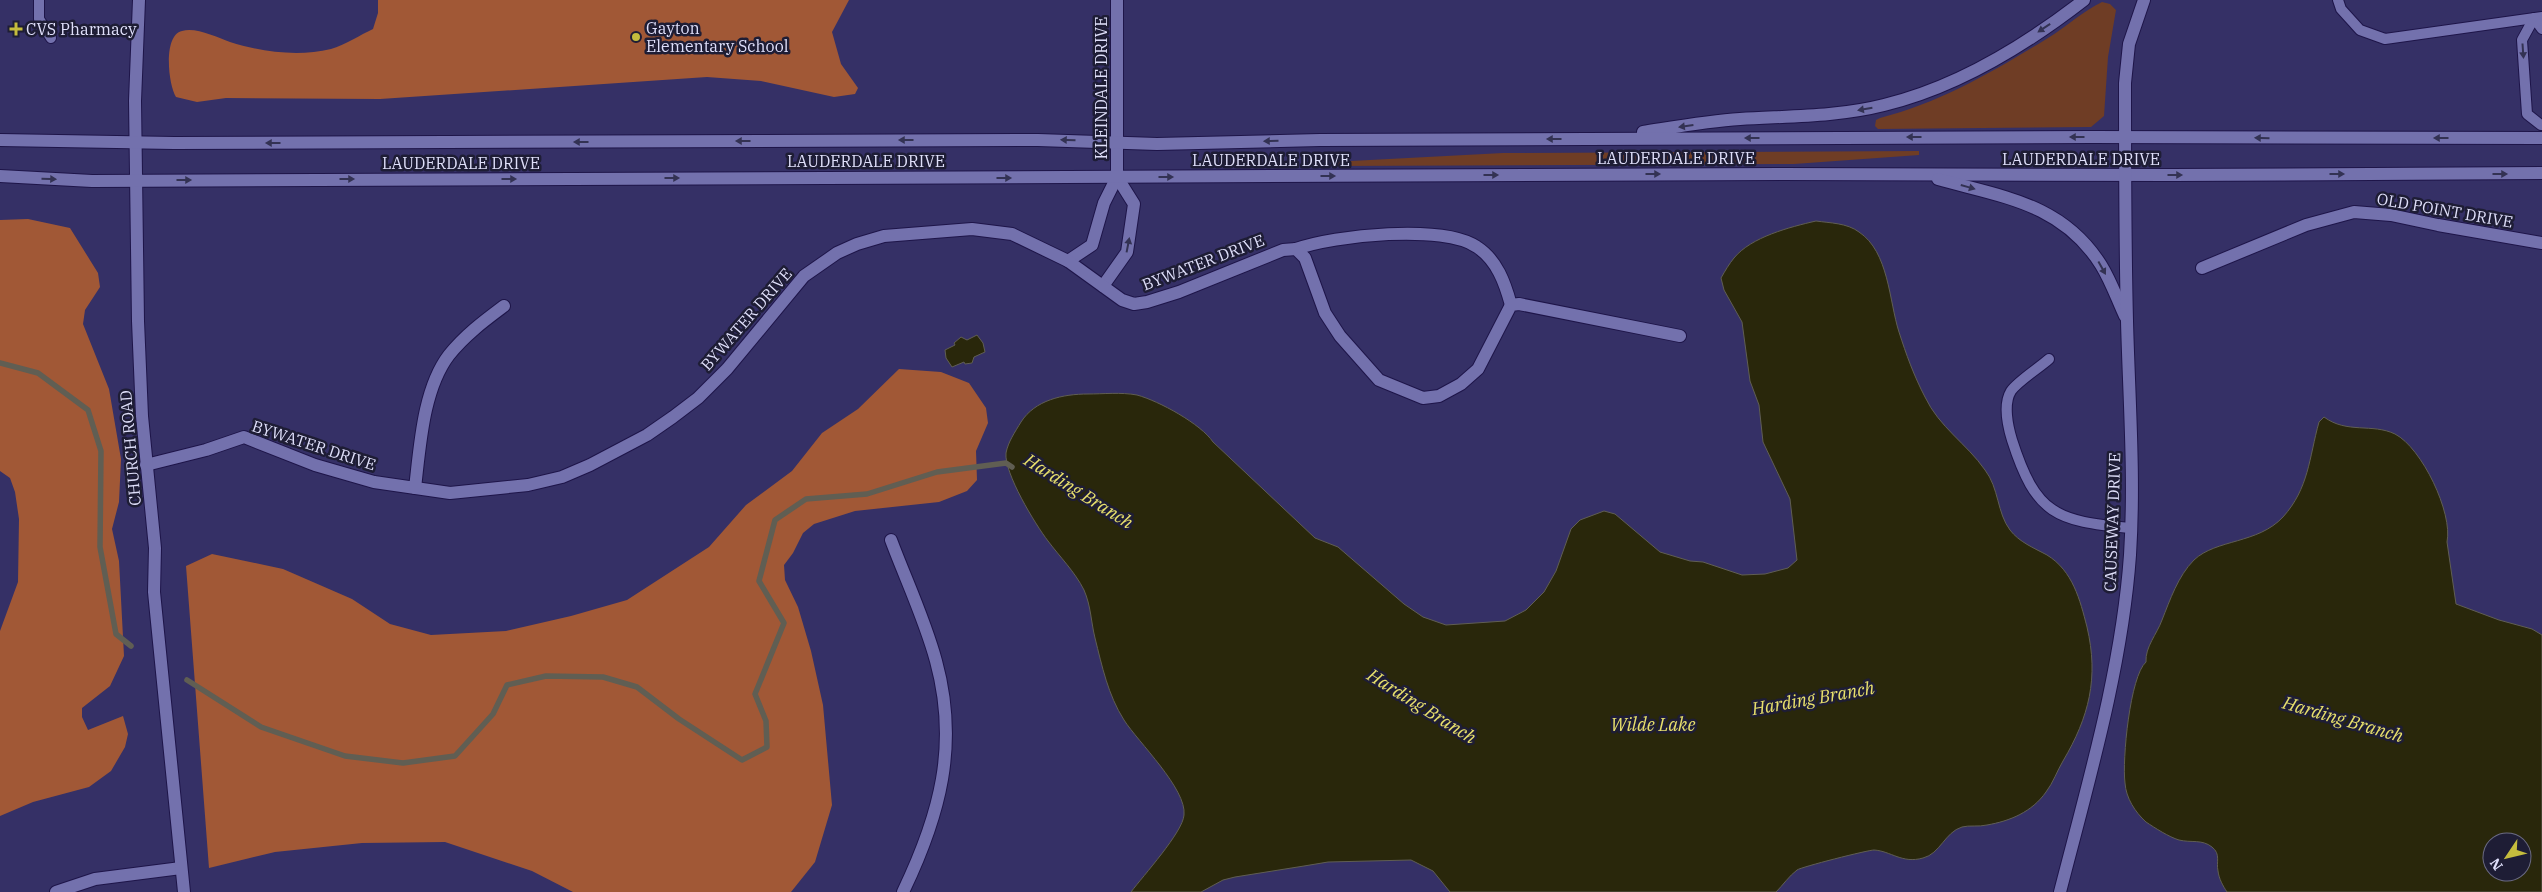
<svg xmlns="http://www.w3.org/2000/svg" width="2542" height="892" font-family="'IBM Plex Serif',serif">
  <rect width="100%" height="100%" fill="#353066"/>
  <g fill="#6f3d25">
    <path d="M2102 2 2110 4 2116 10 2108 57 2104 116 2091 127 1878 129 1875 126 1876 120 1880 118C1942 102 1994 71 2048 38 2066 27 2083 11 2102 2Z"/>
    <path d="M1919 151V155L1794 164 1332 166V162L1503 153Z"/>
  </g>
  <g fill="#a15836">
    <path d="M378 0H849L832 32 841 64 858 88 855 94 834 97 761 81 707 77 380 99 226 98 197 102 176 97C168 84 163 35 182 31 196 27 216 37 230 42 262 52 298 57 331 49 345 45 360 35 373 29L378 13Z"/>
    <path d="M28 219 70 228 98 273 100 287 85 310 83 324 109 389 121 459 119 502 112 529 119 561 124 656 110 686 82 708V717L88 730 123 716 128 734 125 747 111 771 89 787 33 802 0 816V631L18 582 19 519 15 492 10 478 0 471V220Z"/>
    <path d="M899 369 941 372 969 383 986 408 988 423 976 451 977 480 967 491 939 502 855 511 814 524 803 533 793 553 784 565 785 580 798 607 811 651 823 705 832 805 815 862 791 892H573L532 871 445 842 362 843 275 852 209 868 186 566 212 554 283 569 352 599 390 624 431 635 506 631 571 616 627 600 709 547 746 505 792 471 822 433 858 409Z"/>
  </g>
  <g fill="#29270b" stroke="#605e53" fill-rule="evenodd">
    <path d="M1816 221C1830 223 1847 223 1859 232 1889 252 1889 301 1899 332 1906 354 1914 376 1925 397 1939 427 1967 444 1985 470 1999 488 1997 513 2010 530 2019 542 2034 548 2047 555 2073 571 2080 600 2087 627 2099 678 2089 717 2063 761 2057 771 2053 783 2046 792 2032 812 2010 821 1987 825 1979 827 1969 825 1962 827 1945 832 1940 854 1923 858 1902 864 1891 851 1874 850 1868 850 1801 867 1797 870 1789 876 1783 885 1776 892H1450L1433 871 1411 860 1328 862 1304 866 1235 877 1223 880 1201 892H1131C1143 876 1183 832 1184 815 1187 789 1138 742 1124 720 1108 695 1102 666 1095 638 1091 622 1091 606 1084 590 1075 572 1060 557 1048 541 1035 524 1004 473 1006 453 1008 442 1015 432 1021 422 1035 400 1063 394 1088 394 1103 394 1121 392 1137 395 1159 401 1201 424 1213 442L1315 538 1338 547 1404 604 1423 617 1446 625 1505 621 1526 610 1544 592 1556 571 1571 529 1580 520 1604 511 1615 514 1660 552 1690 561 1703 562 1742 575 1765 574 1788 568 1797 560 1790 499 1763 442 1759 405 1750 381 1742 322 1724 290 1721 278C1725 271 1729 264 1734 258 1751 237 1790 227 1816 221Z"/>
    <path d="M977 335 983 343 985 352 974 357 972 363 965 364 964 362 952 367 946 358 945 350 955 345 954 343 961 337 967 340Z"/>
    <path d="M2324 417C2347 434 2372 423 2395 434 2422 448 2453 513 2447 542L2456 604 2499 620 2532 629 2542 635V892H2227C2223 886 2219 879 2218 871 2216 862 2221 854 2212 847 2202 839 2191 843 2179 840 2169 837 2155 828 2146 822 2135 812 2126 798 2125 783 2122 760 2130 676 2146 662 2145 647 2157 634 2162 620 2170 600 2178 576 2194 560 2216 539 2258 544 2283 517 2309 488 2309 458 2319 422ZM2492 842H2522V872H2492Z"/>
  </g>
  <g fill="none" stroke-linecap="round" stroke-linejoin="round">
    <g stroke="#605e53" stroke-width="5.5">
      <path d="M0 363 38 373 88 410 101 451 100 547 116 634 131 646"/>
      <path d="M187 680 261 727 345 756 403 763 455 756 493 714 507 685 546 676 603 677 637 687 679 719 742 760 767 747 766 721 755 694 784 623 759 581 775 520 806 499 867 494 937 472 1006 463 1012 467"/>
    </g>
    <g stroke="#1e1549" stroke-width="12">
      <g id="lane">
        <path d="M39 0V19L51 38"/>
        <path d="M2338 0 2341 9 2360 30 2385 39 2542 17"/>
        <path d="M2541 125 2527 114 2522 40 2534 18 2542 29"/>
        <path d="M2049 359C2039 368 2018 381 2011 391 2003 404 2008 427 2012 440 2036 515 2056 521 2130 528"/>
      </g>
    </g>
    <g stroke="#1e1549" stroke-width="14">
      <g id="street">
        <path d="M1296 249C1334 235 1444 224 1477 247 1497 260 1505 283 1511 305"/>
        <path d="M1068 261 1092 245 1104 203 1117 177V0"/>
        <path d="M2202 268 2306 225 2354 212 2391 215 2438 225 2542 243"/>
        <path d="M1103 286 1127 252 1134 204 1117 177"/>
        <path d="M146 465 206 450 244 437 315 465 374 482 450 493 528 485 562 477 590 465 647 435 673 417 698 398 727 369 804 276 837 253 857 244 884 236 972 229 1012 234 1068 261 1122 300 1134 304 1147 302 1179 292 1283 250 1296 249 1305 258 1325 313 1340 336 1379 380 1423 398 1439 396 1461 384 1478 369 1511 305 1519 304 1680 336"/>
        <path d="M415 488C420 446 423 389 449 355 465 335 484 321 504 306"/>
        <path d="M891 540C906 580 925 620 936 661 959 745 940 815 903 892"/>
        <path d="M56 892 95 879 181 868"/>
      </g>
    </g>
    <g stroke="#1e1549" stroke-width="14">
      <g id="secondary">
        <path d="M139 0 135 101 138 321 142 416 155 548 154 592 184 892"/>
        <path d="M1643 132C1675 127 1708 121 1740 119 1788 116 1837 117 1884 105 1955 88 2026 45 2084 0"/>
        <path d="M0 140 174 143 1038 140 1157 144 1320 140 2091 137 2542 138"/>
        <path d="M0 176 92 181 1781 174 2173 175 2542 173"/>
        <path d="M1938 179C2002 197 2062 203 2101 265 2111 281 2117 299 2125 316"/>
        <path d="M2060 892C2088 783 2122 668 2130 555 2135 477 2129 399 2127 321 2125 242 2125 162 2125 83L2129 44 2144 0"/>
      </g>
    </g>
    <use href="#lane" stroke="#7371ad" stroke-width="10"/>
    <use href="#street" stroke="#7371ad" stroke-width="12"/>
    <use href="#secondary" stroke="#7371ad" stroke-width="12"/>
  </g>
  <defs><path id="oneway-solid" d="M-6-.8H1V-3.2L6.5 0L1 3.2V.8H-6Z" transform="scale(1.25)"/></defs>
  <g fill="#333253">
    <use href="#oneway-solid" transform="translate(2044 28) rotate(146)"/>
    <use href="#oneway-solid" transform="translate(2523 51) rotate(86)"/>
    <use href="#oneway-solid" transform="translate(1865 109) rotate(170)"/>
    <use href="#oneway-solid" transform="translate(1686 126) rotate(172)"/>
    <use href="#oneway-solid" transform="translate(1914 137) rotate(180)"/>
    <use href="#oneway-solid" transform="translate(2077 137) rotate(180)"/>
    <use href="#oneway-solid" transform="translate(1752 138) rotate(180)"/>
    <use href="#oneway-solid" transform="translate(2262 138) rotate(-179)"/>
    <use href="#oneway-solid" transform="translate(2441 138) rotate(180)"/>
    <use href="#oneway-solid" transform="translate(1554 139) rotate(180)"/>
    <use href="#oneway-solid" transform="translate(906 140) rotate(180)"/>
    <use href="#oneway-solid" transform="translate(1068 140) rotate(-178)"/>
    <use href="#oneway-solid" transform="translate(743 141) rotate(180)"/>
    <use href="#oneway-solid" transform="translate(1271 141) rotate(179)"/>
    <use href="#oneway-solid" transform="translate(581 142) rotate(180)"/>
    <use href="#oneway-solid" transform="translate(273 143) rotate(180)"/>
    <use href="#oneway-solid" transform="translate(1653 174)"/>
    <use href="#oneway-solid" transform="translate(2337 174)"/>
    <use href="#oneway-solid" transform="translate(2500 174)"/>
    <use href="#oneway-solid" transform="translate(1491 175)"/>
    <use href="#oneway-solid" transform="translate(2175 175)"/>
    <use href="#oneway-solid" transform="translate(1328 176)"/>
    <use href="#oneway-solid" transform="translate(1166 177)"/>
    <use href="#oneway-solid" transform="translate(672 178)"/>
    <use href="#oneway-solid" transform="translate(1004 178)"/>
    <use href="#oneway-solid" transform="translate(49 179) rotate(2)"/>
    <use href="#oneway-solid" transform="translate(347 179)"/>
    <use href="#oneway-solid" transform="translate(509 179)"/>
    <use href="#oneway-solid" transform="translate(184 180)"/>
    <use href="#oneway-solid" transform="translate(1968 187) rotate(16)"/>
    <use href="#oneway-solid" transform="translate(1128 245) rotate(-79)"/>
    <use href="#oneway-solid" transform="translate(2102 268) rotate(61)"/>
  </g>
  <g fill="#c5bc3d" stroke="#1e1d35" stroke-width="2">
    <path d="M13.5 21.5h5v5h5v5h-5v5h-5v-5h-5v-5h5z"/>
    <circle cx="636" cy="37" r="5"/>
  </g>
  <g text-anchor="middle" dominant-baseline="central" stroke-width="5" stroke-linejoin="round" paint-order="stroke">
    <g font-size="16" fill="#dfdffa" stroke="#1e1d35" text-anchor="start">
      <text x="646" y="28">Gayton<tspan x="646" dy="18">Elementary School</tspan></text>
      <text x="26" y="29">CVS Pharmacy</text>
    </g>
    <g font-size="16" fill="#dfdffa" stroke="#1e1d35">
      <text transform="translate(1101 88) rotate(-90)">KLEINDALE DRIVE</text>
      <text x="1676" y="158">LAUDERDALE DRIVE</text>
      <text x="2081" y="159">LAUDERDALE DRIVE</text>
      <text x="1271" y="160">LAUDERDALE DRIVE</text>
      <text x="866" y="161">LAUDERDALE DRIVE</text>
      <text x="461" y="163">LAUDERDALE DRIVE</text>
      <text transform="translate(2445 210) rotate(10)">OLD POINT DRIVE</text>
      <text transform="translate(1203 262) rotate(-21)">BYWATER DRIVE</text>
      <text transform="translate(746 319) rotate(-49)">BYWATER DRIVE</text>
      <text transform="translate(314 445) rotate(18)">BYWATER DRIVE</text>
      <text transform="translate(130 448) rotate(-95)">CHURCH ROAD</text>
      <text transform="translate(2112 522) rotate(-88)">CAUSEWAY DRIVE</text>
    </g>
    <g font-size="18" font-style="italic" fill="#e8e06c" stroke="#1e1d35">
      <text transform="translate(1079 491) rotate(32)">Harding Branch</text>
      <text transform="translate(1813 698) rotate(-10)">Harding Branch</text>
      <text transform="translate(1422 706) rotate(32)">Harding Branch</text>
      <text transform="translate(2343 719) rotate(16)">Harding Branch</text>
      <text x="1653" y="724">Wilde Lake</text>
    </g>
  </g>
  <g transform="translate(2507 857) rotate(235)"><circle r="24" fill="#1e1d35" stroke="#6b6b84"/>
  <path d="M0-4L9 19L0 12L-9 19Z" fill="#c5bc3d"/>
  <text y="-8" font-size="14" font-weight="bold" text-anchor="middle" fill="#dfdffa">N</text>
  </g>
</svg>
